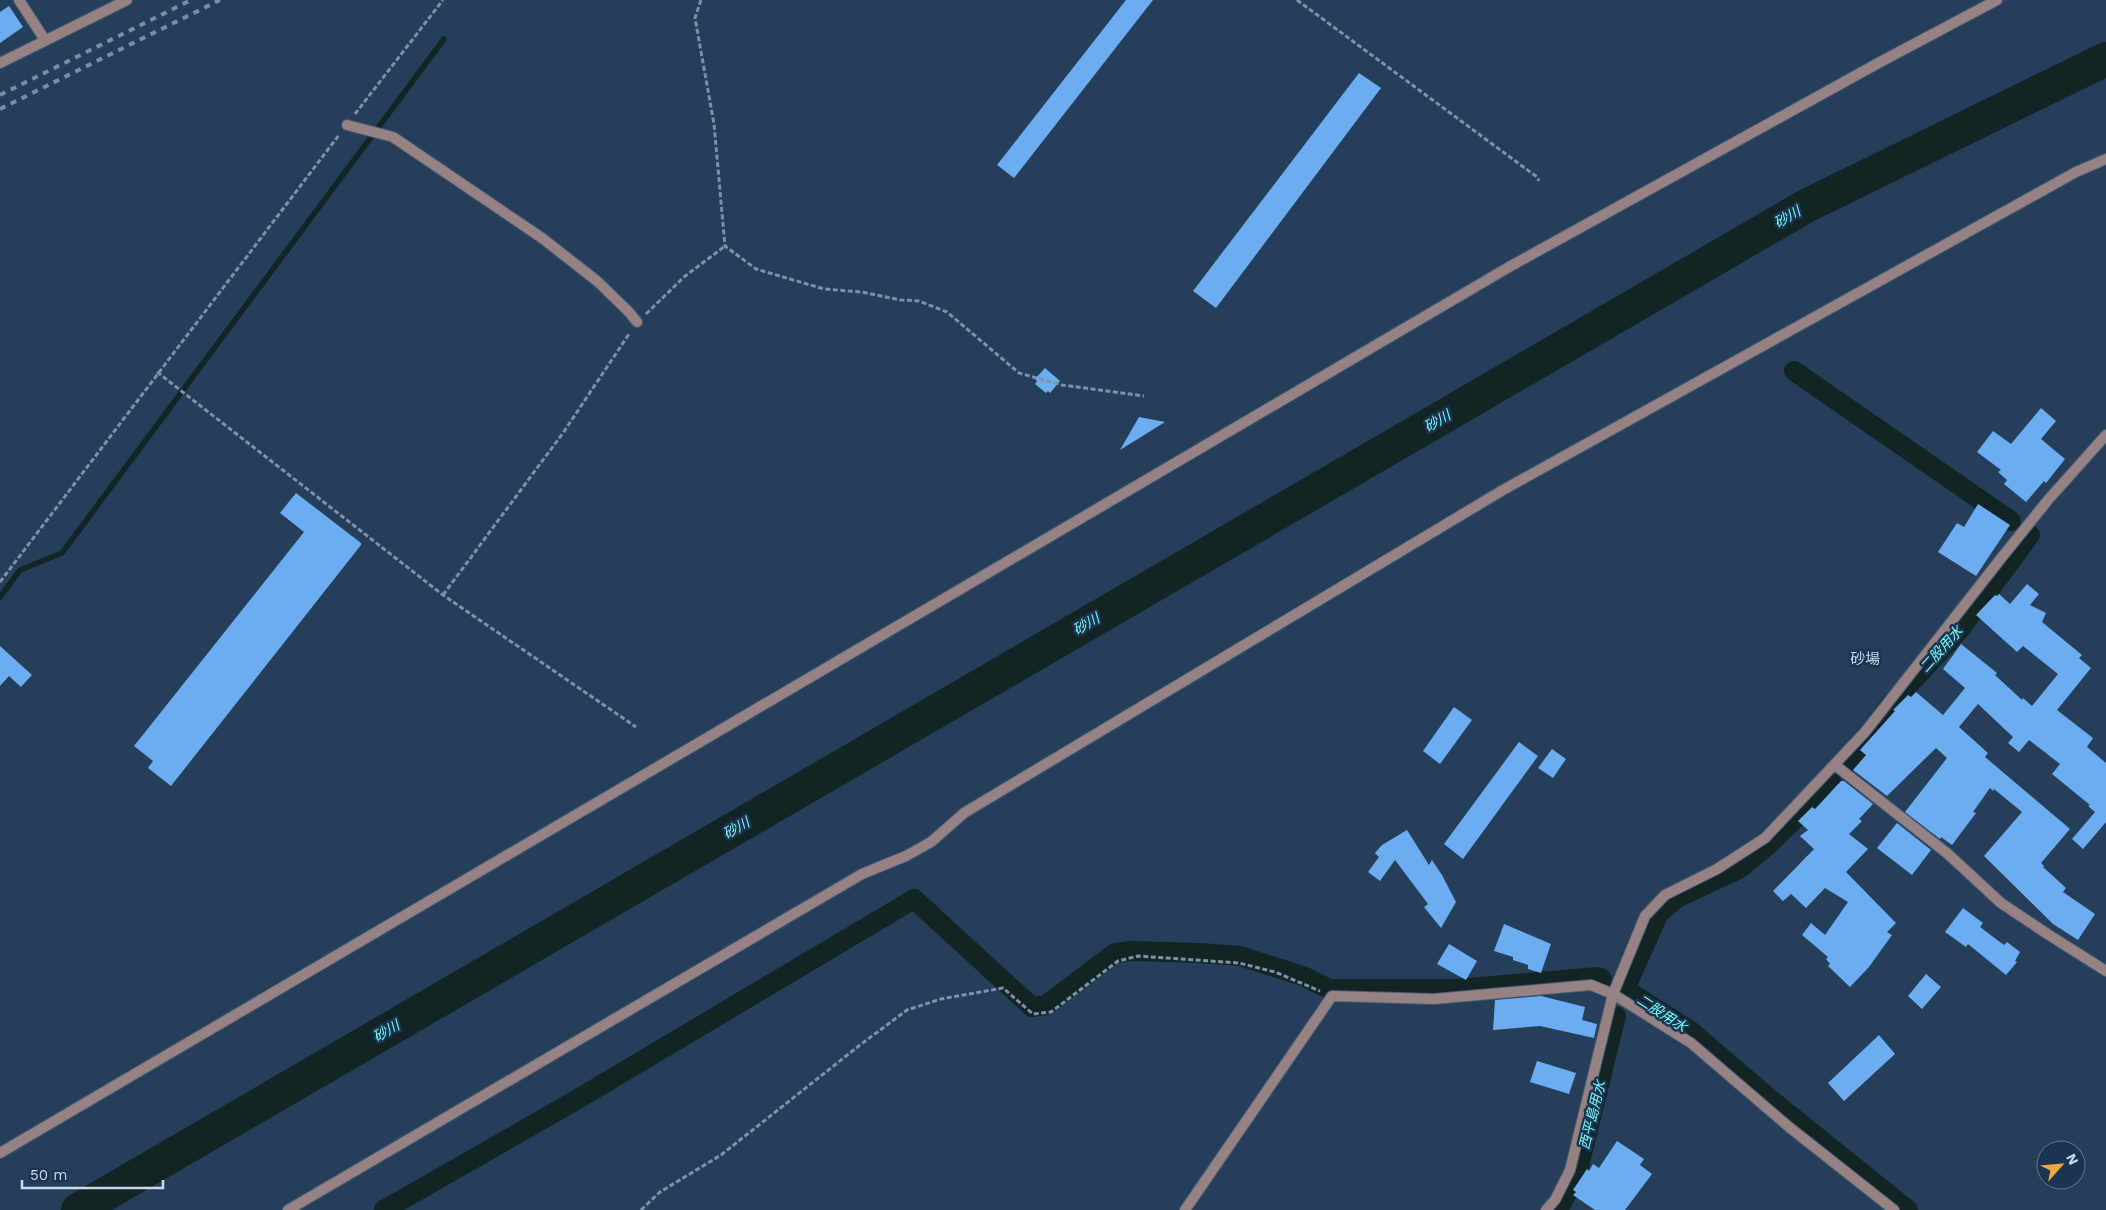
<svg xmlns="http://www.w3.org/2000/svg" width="2106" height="1210" font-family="'Work Sans','Noto Sans JP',sans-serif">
  <rect width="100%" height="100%" fill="#253e5a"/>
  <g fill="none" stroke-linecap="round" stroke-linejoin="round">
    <path stroke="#122524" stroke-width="5.5" d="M0 597 20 570 62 553 444 39"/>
    <g stroke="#122524" stroke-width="20">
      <path d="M1794 371 2011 521"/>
      <path d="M1851 761 1887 709 1961 628 2030 535"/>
      <path d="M1832 783 1766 847 1739 869 1677 898 1659 913 1625 989 1692 1032 1769 1098 1908 1210"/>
      <path d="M384 1210 571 1103 914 899 1032 1007 1046 1005 1115 953 1131 951 1200 953 1240 956 1303 976 1329 989H1457L1598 977 1602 979"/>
      <path d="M1558 1210 1577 1174 1616 1016"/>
    </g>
    <path stroke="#122524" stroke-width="34" d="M78 1210 1806 206 2106 59"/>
  </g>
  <g fill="#6cadf2">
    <path d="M1126 0H1153L1014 178 997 165Z"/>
    <path d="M9 6 23 27 0 43V12Z"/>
    <path d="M1359 73 1381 88 1216 308 1193 291Z"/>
    <path d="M1045 368 1060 381 1050 393 1048 391 1046 393 1035 384 1037 381 1035 379Z"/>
    <path d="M2041 408 2056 421 2041 439 2065 459 2046 483 2044 481 2026 502 2004 484 2007 480 1998 472 2001 470 1977 452 1993 431 2011 444Z"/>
    <path d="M1139 417 1165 422 1120 450Z"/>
    <path d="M296 493 361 543V545L171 786 148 768 153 761 134 746 304 532 280 513Z"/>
    <path d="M1978 504 2010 525 1976 576 1938 552 1957 523 1964 527Z"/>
    <path d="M2027 584 2039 594 2030 605 2046 613 2042 622 2082 655 2079 658 2091 668 2057 710 2093 738 2087 747 2106 763V822L2083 849 2072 839 2095 812 2088 806 2090 805 2052 774 2060 764 2029 740 2019 752 2008 743 2013 737 1978 704 1959 727 1988 753 1985 757 2070 829 2041 863 2044 866 2043 867 2066 888 2063 892 2095 914 2078 940 2053 924 1984 856 2022 812 1994 789 1993 791 1990 788 1973 812 1976 813 1952 845 1941 837 1940 839 1905 812 1947 758 1936 748 1887 796 1853 770 1866 755 1860 750 1895 711 1893 710 1908 695 1911 697 1916 692 1943 715 1965 688 1943 669 1961 644 1997 673 1995 675 2022 700 2023 698 2032 706 2058 674 2023 646 2017 652 1976 615 1995 595 1997 596 1999 594 2010 604Z"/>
    <path d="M0 646 32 675 21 687 9 676 0 686Z"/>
    <path d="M1454 707 1472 720 1440 764 1423 751Z"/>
    <path d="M1519 742 1538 756 1463 859 1444 844Z"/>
    <path d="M1552 749 1566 759 1553 778 1538 768Z"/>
    <path d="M1841 781H1844L1873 804 1859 819 1862 821 1849 834 1868 849 1846 872 1896 923 1887 932 1892 935 1869 967 1850 987 1828 966 1830 964 1826 959 1828 957 1802 935 1811 923 1825 935 1848 902 1825 888 1806 908 1791 894 1783 901 1773 891 1814 849 1800 836 1808 830 1798 821 1812 807 1815 809Z"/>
    <path d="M1897 823 1931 850 1912 875 1877 848Z"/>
    <path d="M1407 830 1429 865 1432 860 1442 875 1456 902 1441 928 1424 907 1428 904 1395 860 1380 881 1368 872 1379 857 1375 853 1382 845Z"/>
    <path d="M1963 908 1983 923 1980 927 2004 945 2007 942 2020 952 2015 961 2017 962 2006 975 1968 944 1966 947 1945 932Z"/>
    <path d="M1504 924 1551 944 1541 973 1528 969V965L1513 960V957L1494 951Z"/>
    <path d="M1449 944 1477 961 1466 980 1437 964Z"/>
    <path d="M1926 974 1941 987 1922 1009 1908 996Z"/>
    <path d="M1541 996 1585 1007 1582 1020 1597 1024 1594 1038 1540 1026 1493 1030 1495 1000Z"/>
    <path d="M1879 1035 1895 1054 1844 1101 1828 1083Z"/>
    <path d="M1537 1061 1576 1073 1569 1094 1530 1082Z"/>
    <path d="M1617 1141 1644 1159 1640 1165 1652 1174 1625 1210H1595L1573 1195 1576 1192 1573 1190 1587 1169 1589 1171 1593 1164 1599 1168Z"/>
  </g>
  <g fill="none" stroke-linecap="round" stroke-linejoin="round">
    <g stroke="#435a74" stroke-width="12">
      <g id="street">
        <path d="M19 0 45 40"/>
        <path d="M0 63 127 0"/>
        <path d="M347 125 393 137 542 238 597 281 629 312 637 322"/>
        <path d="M1835 765 1948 854 2001 903 2049 935 2106 971"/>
        <path d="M0 1153 1509 267 1882 61 1997 0"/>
        <path d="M288 1210 862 874 906 856 931 842 964 813 1503 490 2076 172 2106 159"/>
        <path d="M1185 1210 1332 996 1434 999 1591 985 1613 994 1691 1043 1789 1127 1894 1210"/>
        <path d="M1546 1210 1555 1200 1570 1170 1613 994 1645 916 1665 895 1717 869 1765 838 1865 732 2002 557 2048 500 2106 435"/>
      </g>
    </g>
    <g stroke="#7d91a7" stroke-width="3" stroke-dasharray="5 2.5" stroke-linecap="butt">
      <path d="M701 0 695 18 714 124 725 246 756 269 824 289 861 292 901 300 919 301 947 312 1019 373 1062 385 1144 396"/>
      <path d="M1297 0 1537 177 1539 181"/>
      <path d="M355 114 443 0"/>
      <path d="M646 314 684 277 725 246"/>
      <path d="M157 372 443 595 636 727"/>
      <path d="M0 582 339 135"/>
      <path d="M443 595 563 433 629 334"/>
      <path d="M641 1210 660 1192 721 1155 860 1045 907 1010 941 999 1003 988 1033 1014 1051 1012 1118 961 1138 956 1239 963 1275 972 1320 991"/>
    </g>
    <use href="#street" stroke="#968183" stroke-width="10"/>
    <g stroke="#7a8da4" stroke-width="4" stroke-dasharray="6 6" stroke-linecap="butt">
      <path d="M0 95 191 0"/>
      <path d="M0 109 220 0"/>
    </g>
  </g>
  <g text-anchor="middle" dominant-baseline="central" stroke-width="5" stroke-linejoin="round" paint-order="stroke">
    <g font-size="14" font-style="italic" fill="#70fcf6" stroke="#1b344f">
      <text transform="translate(1787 217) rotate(-30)">砂川</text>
      <text transform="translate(1437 421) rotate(-30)">砂川</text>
      <text transform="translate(1086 624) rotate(-30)">砂川</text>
      <text transform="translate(1941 649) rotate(-48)">二股用水</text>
      <text transform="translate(736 828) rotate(-30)">砂川</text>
      <text transform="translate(1662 1013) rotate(33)">二股用水</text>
      <text transform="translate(386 1031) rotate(-30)">砂川</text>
      <text transform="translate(1592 1115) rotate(-76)">西平島用水</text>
    </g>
    <g font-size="15" fill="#cbdaeb" stroke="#1b344f">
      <text x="1865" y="659">砂場</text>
    </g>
  </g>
  <g transform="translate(2061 1165) rotate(63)"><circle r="24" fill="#1b344f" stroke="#61768d"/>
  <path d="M0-4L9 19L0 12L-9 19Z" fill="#f0a63f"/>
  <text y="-8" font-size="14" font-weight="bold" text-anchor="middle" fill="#cbdaeb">N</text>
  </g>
  <path d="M22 1180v8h141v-8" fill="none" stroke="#cbdaeb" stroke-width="2.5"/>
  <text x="30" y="1180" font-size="15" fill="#cbdaeb" stroke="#1b344f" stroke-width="4" paint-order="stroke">50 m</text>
</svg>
